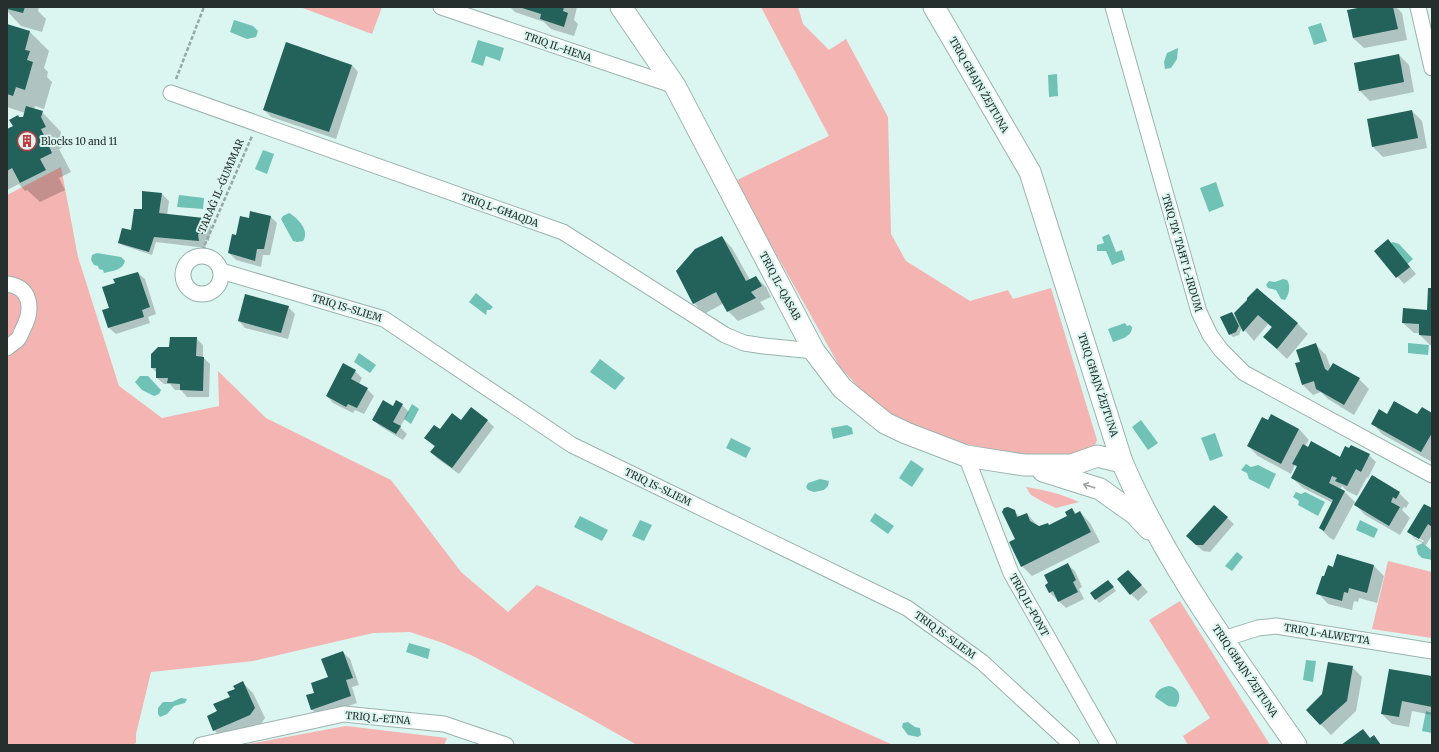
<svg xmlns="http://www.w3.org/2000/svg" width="1439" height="752" font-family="Merriweather,serif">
  <rect width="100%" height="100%" fill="#dbf5f0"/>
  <g fill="#f4b4b1">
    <path d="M300 7H382L372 34Z"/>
    <path d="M761 7H798L803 24 829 50 846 39 888 117 891 234 906 261 970 301 1008 290 1013 299 1051 288 1097 440 1095 445 1088 452 1074 459 1029 457 947 440 905 422 885 410 862 391 840 367 735 181 829 136Z"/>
    <path d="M61 167 78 257 119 386 162 418 219 406 218 371 266 418 391 480 461 572 508 612 537 585 893 745H637L582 714 473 656 443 643 410 632 373 633 253 661 151 672 136 734V743L132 745H7V195Z"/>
    <path d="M1026 487C1045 490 1062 494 1079 502L1056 508 1045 503 1031 495Z"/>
    <path d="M1388 561 1432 572V638L1372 629Z"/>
    <path d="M1180 601 1270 745H1188L1183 736 1210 718 1149 620Z"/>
    <path d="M346 726 447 738 444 745H248V744Z"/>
  </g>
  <g fill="#6fc2b5">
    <path d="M234 20 253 26 258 31 256 37 247 39 230 32Z"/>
    <path d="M1321 23 1327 41 1314 45 1308 27Z"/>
    <path d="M478 40 504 48 500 61 486 56 483 66 471 62Z"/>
    <path d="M1178 48 1177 59 1171 68 1165 69 1164 62 1167 53Z"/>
    <path d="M1057 74 1058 96 1049 97 1048 75Z"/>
    <path d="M263 150 274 154 267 174 255 169Z"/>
    <path d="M1216 182 1224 206 1209 212 1200 188Z"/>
    <path d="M179 195 204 198 203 209 177 207Z"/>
    <path d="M289 213C298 218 310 231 303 241L297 242 293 241 281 219 283 216Z"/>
    <path d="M1109 234 1116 252 1122 250 1125 260 1112 265 1106 251H1097V245L1104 243 1102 237Z"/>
    <path d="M1393 242 1399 244 1413 259 1405 266 1391 243Z"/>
    <path d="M97 253 121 257 125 261C123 270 112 271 104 273L103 270 99 269 98 266 94 265 91 260 92 255Z"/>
    <path d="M1283 279 1287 280C1291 286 1289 295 1285 300L1281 299 1276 290 1268 288 1266 285 1269 281 1275 282Z"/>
    <path d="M476 293 493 307 490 310H487L486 315 469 302Z"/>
    <path d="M1125 323 1127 326 1130 325 1132 327C1132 337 1121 339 1113 342L1108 329Z"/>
    <path d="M1408 343 1429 345 1428 355 1408 353Z"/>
    <path d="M359 353 376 365 370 373 354 362Z"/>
    <path d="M600 359 625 378 615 390 590 372Z"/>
    <path d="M140 376H148L161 390 159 394 154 396 142 390 135 382Z"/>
    <path d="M412 404 419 409 411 424 404 419Z"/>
    <path d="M1141 420 1158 443 1148 450 1132 427Z"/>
    <path d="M847 425 852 428 853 434 833 439 831 428Z"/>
    <path d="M1215 433 1223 456 1210 461 1201 438Z"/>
    <path d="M731 438 751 448 746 458 726 448Z"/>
    <path d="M911 460 924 469 912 487 899 478Z"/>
    <path d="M1246 464 1251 467 1258 465 1276 474 1269 489 1249 479 1247 473 1241 470Z"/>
    <path d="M820 479 829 481 828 486 824 490 814 492 808 490 806 487 808 483Z"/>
    <path d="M1296 492 1301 494 1305 492 1325 502 1318 516 1298 505 1299 502 1298 500 1293 497Z"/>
    <path d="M875 513 894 526 888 534 870 521Z"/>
    <path d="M580 516 608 530 602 541 574 527Z"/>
    <path d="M640 520 652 525 644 541 632 536Z"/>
    <path d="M1360 520 1378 529 1374 538 1356 530Z"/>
    <path d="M1423 543 1432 551V560L1422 558 1418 554 1416 546Z"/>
    <path d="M1237 552 1243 557 1232 571 1225 566Z"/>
    <path d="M409 643 430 649 428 659 406 652Z"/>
    <path d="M1306 660 1316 661 1313 682 1303 680Z"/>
    <path d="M1169 686C1180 688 1182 698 1176 707L1168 706 1155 697C1156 690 1163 687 1169 686Z"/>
    <path d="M181 698 187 699 185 703 174 706 167 714 160 717 158 714V708L163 702H172Z"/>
    <path d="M1426 711 1432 713V733L1422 731Z"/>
    <path d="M908 722 915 727 920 728 921 735 918 737 908 735 902 727 903 723Z"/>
  </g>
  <g fill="#0003" fill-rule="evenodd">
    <path d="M7 7H39L38 11 46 19 42 32 21 26 7 11Z"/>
    <path d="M510 7H577L574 20 578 24 574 36 551 29 544 22 515 12Z"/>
    <path d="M1368 7H1396L1402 13 1407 40 1364 48 1353 38 1348 11Z"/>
    <path d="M7 25 30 32 49 51 44 68 48 72 47 77 52 82 44 109 35 106 34 110 42 112 61 132 60 137 65 146 59 149 71 172 59 178 65 190 40 202 27 190 25 191 19 184 7 190V130L14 127 24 117 25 113 7 107Z"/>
    <path d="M1399 55 1409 65 1414 92 1370 101 1360 91Z"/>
    <path d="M352 65 358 72 336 139 271 117 264 110Z"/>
    <path d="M1412 111 1422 121 1427 148 1383 157 1373 147Z"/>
    <path d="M143 192 162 194 169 201 167 215 204 219 211 225 209 241 205 240 206 248 156 242 152 255 122 245 119 242 132 232 143 210Z"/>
    <path d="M270 216 277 223 270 255H263L261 267 236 260 229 253 237 236 250 219Z"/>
    <path d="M722 237 732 248 750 280 756 277 766 287 771 297 760 302 765 309 738 321 728 311 724 303 704 314 694 303Z"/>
    <path d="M1394 247 1416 274 1404 284 1375 251Z"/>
    <path d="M138 273 145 279 156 314 148 317 150 323 116 334 109 328 104 311 110 309 116 284Z"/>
    <path d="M1432 289V345H1430L1420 335V333H1414L1403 323 1428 311Z"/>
    <path d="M1257 290 1298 324 1308 334 1287 359 1264 337 1272 328 1268 324 1254 341 1242 327 1239 335 1233 337 1230 334 1232 313 1238 319Z"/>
    <path d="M288 307 295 314 288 339 245 328 239 321Z"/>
    <path d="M196 338 203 345V357L210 364 209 397H187L181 390H175L170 384H164L157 378V373L152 368 170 348Z"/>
    <path d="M1315 344 1326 355 1331 369 1359 379 1369 389 1354 415 1328 399 1321 392 1313 395 1303 385 1296 364 1301 362Z"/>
    <path d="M355 371 362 378 359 384 367 389 374 396 364 414 355 410 353 413 333 403 327 396Z"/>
    <path d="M402 405 409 412 400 427 407 434 403 440 380 426 373 420 394 407Z"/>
    <path d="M1432 414V462L1382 434 1372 423 1387 415H1418Z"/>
    <path d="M487 420 494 427 459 474 438 459 431 452 435 447 425 438 462 421Z"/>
    <path d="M1268 422 1299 429 1309 440 1305 446 1344 460 1349 449 1351 447 1369 455 1376 462 1368 478 1367 477 1357 496 1347 491 1342 486 1340 490 1345 492 1356 503 1399 493 1409 503 1406 508 1404 507 1402 510 1410 518 1400 535 1365 515 1354 503 1334 540 1330 538 1320 528 1333 503 1303 488 1292 478 1298 468 1295 465 1291 474 1258 456 1248 446Z"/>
    <path d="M1214 506 1234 524 1210 552 1203 551 1194 543Z"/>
    <path d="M1009 508 1012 509 1020 517 1027 514 1038 526H1050L1069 517 1072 509 1077 514 1080 512 1090 523 1100 542 1032 576 1022 566Z"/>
    <path d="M1432 509V535L1426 545 1415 539 1409 532ZM1415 536 1424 541 1423 542 1415 538Z"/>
    <path d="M1337 556 1374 566 1384 576 1377 603 1359 598 1358 602 1354 601 1352 610 1328 604 1318 593 1325 578 1334 568Z"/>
    <path d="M1068 565 1075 571 1082 587 1079 589 1084 599 1066 608 1050 593 1046 585Z"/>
    <path d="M1135 578 1148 592 1138 601 1131 594Z"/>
    <path d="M1111 584 1116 591 1099 603 1091 593Z"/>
    <path d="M343 652 350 659 359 685 352 687 357 703 319 716 312 710 307 696 315 693 329 678Z"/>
    <path d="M1352 667 1362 677 1356 711 1331 735 1307 710Z"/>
    <path d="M1432 677V715L1412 711 1409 727 1392 724 1382 714Z"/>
    <path d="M243 683 253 693 265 718 260 725 224 740 214 730 218 712Z"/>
  </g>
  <g fill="#22625a">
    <path d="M7 7H25L23 13 7 9Z"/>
    <path d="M519 7H564L563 11 568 13 564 27 540 19 541 14Z"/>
    <path d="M1363 7H1393L1398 29 1353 38 1347 10Z"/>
    <path d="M7 24 30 31 25 50 30 51 27 60 33 62 25 90 16 87 13 96 7 94Z"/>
    <path d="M286 42 352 65 329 132 263 110Z"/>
    <path d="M1399 54 1404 82 1359 91 1354 63Z"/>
    <path d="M26 106 43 111 41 117 46 127 41 129 52 153 40 159 46 170 20 183 12 168 7 171V129L13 126 9 120 18 115 19 117H23Z"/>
    <path d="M1412 110 1418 138 1372 147 1367 119Z"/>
    <path d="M142 191 162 193 159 213 204 218 203 234H198L199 241 154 237 149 252 118 243 122 228 131 230 134 209H142Z"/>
    <path d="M250 211 271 216 264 249H257L255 261 228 253 232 234 236 235 240 216 249 218Z"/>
    <path d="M722 236 746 281 756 276 762 286 751 292 756 298 727 312 716 292 693 304 676 271 695 249Z"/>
    <path d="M1388 239 1410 267 1396 278 1374 251Z"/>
    <path d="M138 272 150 307 142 310 144 317 108 328 102 310 109 308 102 287 115 283 113 279Z"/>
    <path d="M1257 288 1298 323 1277 349 1263 337 1272 327 1258 315 1243 332 1234 313 1247 300V298Z"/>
    <path d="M1428 288H1432V336L1419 335V324L1402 323 1403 308 1427 310Z"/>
    <path d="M245 294 289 306 281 333 238 321Z"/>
    <path d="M1232 312 1239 326 1236 332 1229 335 1220 317Z"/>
    <path d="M170 337H197L196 356 204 357 203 391 180 390V384L167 383 168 378H156V368H151V354L158 347H169Z"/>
    <path d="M1316 343 1325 369 1328 371 1333 363 1360 378 1344 405 1316 389 1314 381 1302 385 1295 363 1300 362 1296 350Z"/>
    <path d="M343 363 356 370 351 379 368 388 357 408 348 404 346 407 326 396Z"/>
    <path d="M383 400 393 406 396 400 403 404 393 422 401 426 396 434 372 420Z"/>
    <path d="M1394 401 1417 414 1422 407 1432 413V433L1421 452 1371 424 1379 409 1387 414Z"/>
    <path d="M471 407 488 420 452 468 430 452 435 446 424 438 434 425 440 429 452 413 461 420Z"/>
    <path d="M1271 414 1299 429 1281 464 1247 446 1262 417 1268 420Z"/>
    <path d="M1311 441 1340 457 1345 446 1349 448 1351 445 1370 454 1361 472 1356 469 1347 486 1335 481 1337 478 1332 476 1329 483 1345 491 1324 531 1319 528 1333 500 1291 478 1297 466 1292 464 1303 444 1308 447Z"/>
    <path d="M1372 475 1400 492 1396 499 1393 497 1391 502 1400 507 1389 526 1354 505Z"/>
    <path d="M1424 504 1432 508V527L1428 524 1419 539 1407 532Z"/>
    <path d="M1214 505 1228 517 1203 545H1196L1186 536Z"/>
    <path d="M1008 507 1015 510 1017 517 1027 513 1030 521 1039 526 1048 523 1049 525 1067 516 1065 512 1072 508 1075 514 1080 511 1091 532 1021 567 1009 542 1015 539 1002 512 1004 508Z"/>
    <path d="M1337 554 1374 565 1367 593 1349 588 1348 593 1344 592 1342 601 1316 594 1322 576H1324L1328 565 1333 567Z"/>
    <path d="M1068 563 1076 580 1073 582 1078 592 1058 602 1053 591 1049 593 1045 585 1048 583 1044 575Z"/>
    <path d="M1128 570 1142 585 1130 595 1117 579Z"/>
    <path d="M1108 580 1114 587 1095 600 1090 593Z"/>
    <path d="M343 651 353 678 346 680 351 696 311 710 306 695 314 693 311 683 328 677 321 659Z"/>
    <path d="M1328 662 1353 666 1347 701 1320 725 1306 710 1322 694Z"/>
    <path d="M1389 669 1432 676V707L1402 701 1399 717 1381 714Z"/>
    <path d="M243 681 255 708 250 715 213 731 207 716 217 711 213 704 230 697 227 692 235 689 233 686Z"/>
    <path d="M1363 729 1370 738 1374 735 1381 745H1341Z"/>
  </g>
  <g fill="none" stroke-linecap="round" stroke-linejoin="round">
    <g stroke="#9ab3ae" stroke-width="17">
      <g id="street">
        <path d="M441 7 675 86"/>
        <path d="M1113 7 1199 312 1210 335 1221 350 1244 373 1432 475"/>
        <path d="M1418 7 1432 68"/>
        <path d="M171 93 563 232 725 335 744 343 764 346 814 351"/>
        <circle cx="202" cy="275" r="19"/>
        <path d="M221 271 384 319 572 445 907 608 982 662 1072 745"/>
        <path d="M7 284C32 287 33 310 23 329 21 333 20 338 17 340 14 343 10 345 7 348"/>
        <path d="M966 456 1011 573 1109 745"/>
        <path d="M1223 639 1258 628 1276 626 1432 651"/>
        <path d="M201 745 344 714 444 724 506 745"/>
      </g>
    </g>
    <g stroke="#9ab3ae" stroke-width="23">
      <g id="secondary">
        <path d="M621 7 675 86 814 351 842 388 885 423 906 433 966 456 1024 465H1072L1097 456 1122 462"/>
        <path d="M934 7 1030 172 1122 462C1166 564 1233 654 1296 745"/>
        <path d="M1043 471 1100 489 1135 514 1149 529"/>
      </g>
    </g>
    <g stroke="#95a9a5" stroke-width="2.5" stroke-dasharray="4 2" stroke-linecap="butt">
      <path d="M176 79 204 7"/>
      <path d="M200 256 252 136"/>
    </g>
    <use href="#street" stroke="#fff" stroke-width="15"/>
    <use href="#secondary" stroke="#fff" stroke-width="21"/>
  </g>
  <defs><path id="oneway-shaft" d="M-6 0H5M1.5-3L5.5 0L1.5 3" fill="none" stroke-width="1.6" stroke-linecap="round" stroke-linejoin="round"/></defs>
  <use stroke="#9da1a0" href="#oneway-shaft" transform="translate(1089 486) rotate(-162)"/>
  <defs>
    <g id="building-ring" transform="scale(1)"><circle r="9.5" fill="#dbf5f0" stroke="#c63740" stroke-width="1.5"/><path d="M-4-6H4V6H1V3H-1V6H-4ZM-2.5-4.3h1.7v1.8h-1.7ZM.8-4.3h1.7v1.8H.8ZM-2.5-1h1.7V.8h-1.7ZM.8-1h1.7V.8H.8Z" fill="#c63740"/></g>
  </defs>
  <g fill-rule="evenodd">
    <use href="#building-ring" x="27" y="141"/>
  </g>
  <g text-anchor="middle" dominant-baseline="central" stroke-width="4" stroke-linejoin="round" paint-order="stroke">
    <g font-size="10" fill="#252f2d" stroke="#dbf5f0">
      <text transform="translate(558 47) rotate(19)">TRIQ IL-HENA</text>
      <text transform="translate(979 85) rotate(60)">TRIQ GĦAJN ŻEJTUNA</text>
      <text transform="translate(221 186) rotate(-67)">TARAĠ IL-ĠUMMAR</text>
      <text transform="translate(500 210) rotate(20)">TRIQ L-GĦAQDA</text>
      <text transform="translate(1182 253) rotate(74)">TRIQ TA' TAĦT L-IRDUM</text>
      <text transform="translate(780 286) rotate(62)">TRIQ IL-QASAB</text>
      <text transform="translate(347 308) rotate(17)">TRIQ IS-SLIEM</text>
      <text transform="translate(1098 385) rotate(72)">TRIQ GĦAJN ŻEJTUNA</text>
      <text transform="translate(658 487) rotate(26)">TRIQ IS-SLIEM</text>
      <text transform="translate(1029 605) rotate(61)">TRIQ IL-PONT</text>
      <text transform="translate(1327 634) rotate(9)">TRIQ L-ALWETTA</text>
      <text transform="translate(945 635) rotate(36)">TRIQ IS-SLIEM</text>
      <text transform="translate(1245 671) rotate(56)">TRIQ GĦAJN ŻEJTUNA</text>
      <text transform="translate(378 718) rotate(5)">TRIQ L-ETNA</text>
    </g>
    <g font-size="10" fill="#252f2d" stroke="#dbf5f0" text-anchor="start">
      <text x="41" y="141">Blocks 10 and 11</text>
    </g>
  </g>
  <rect width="1439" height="752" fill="none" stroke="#252f2d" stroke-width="16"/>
</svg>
